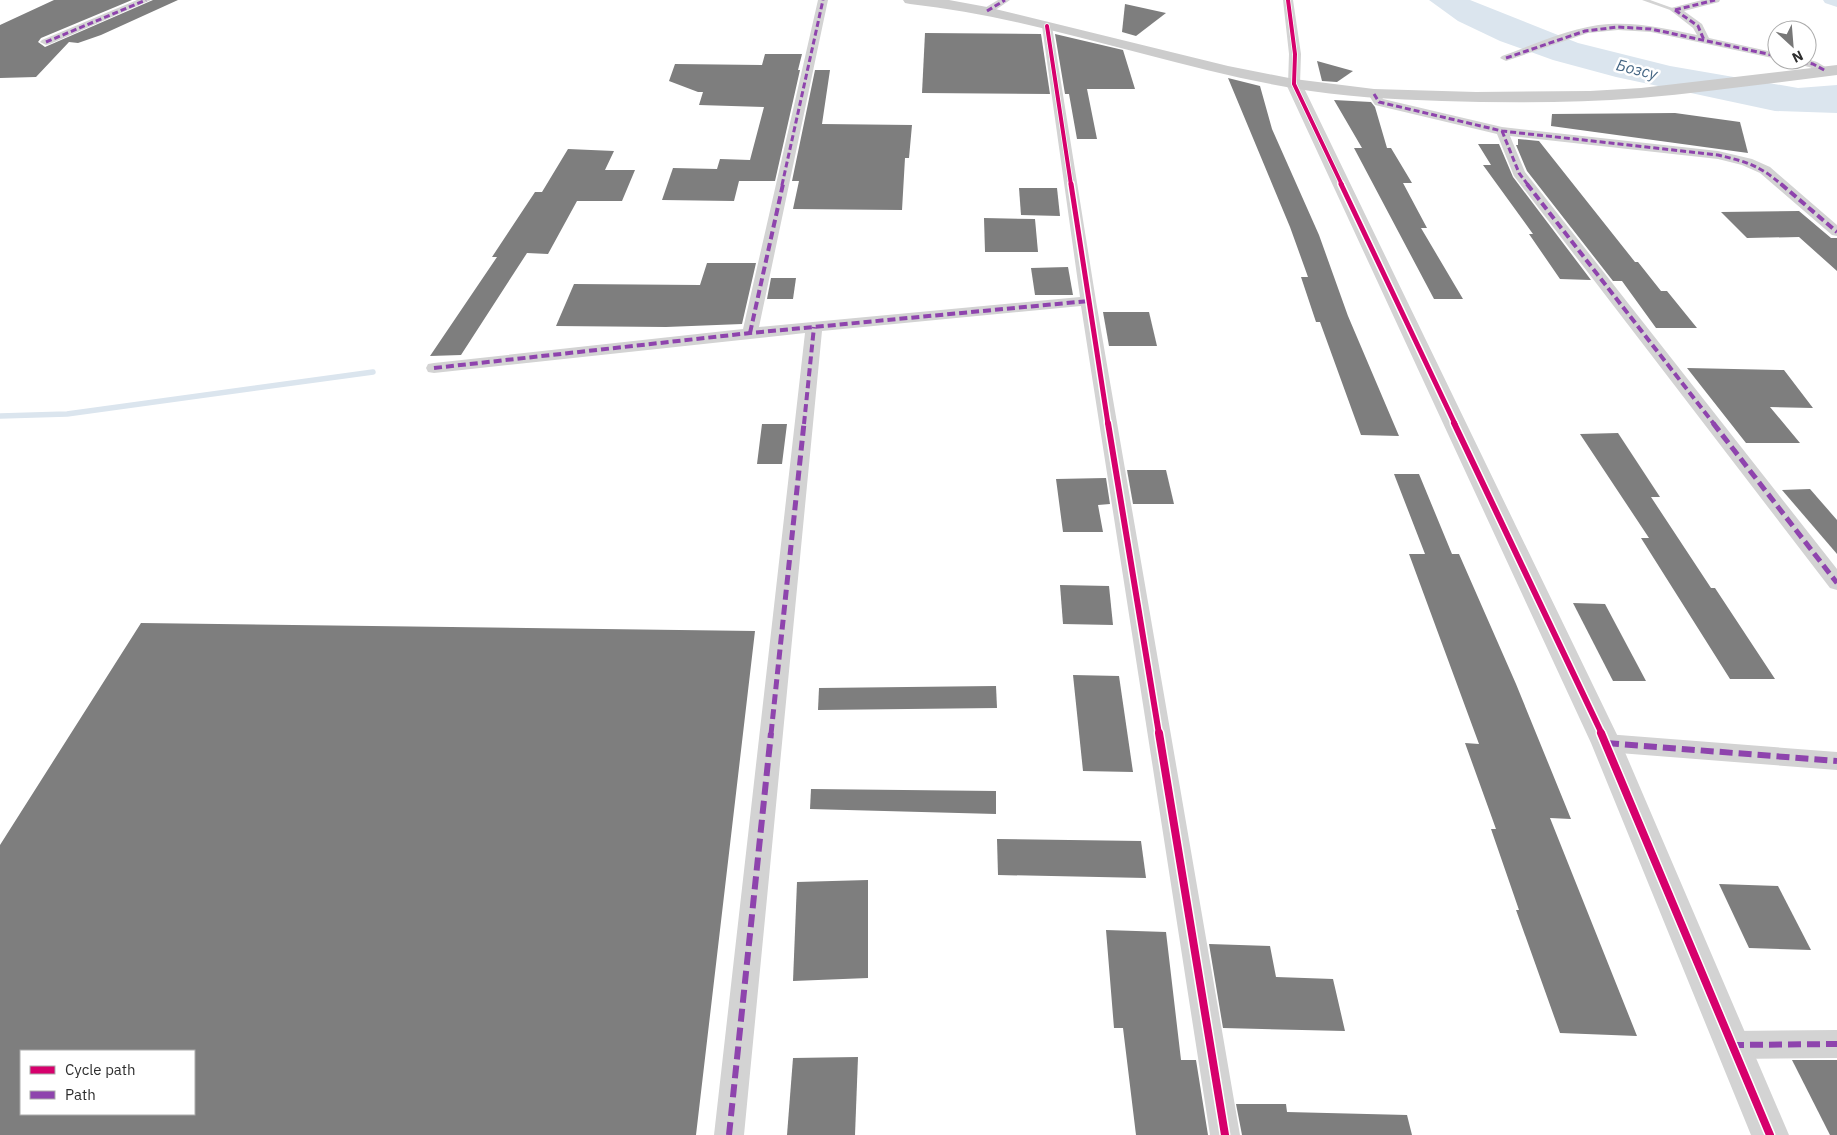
<svg xmlns="http://www.w3.org/2000/svg" width="1837" height="1135" font-family="'IBM Plex Sans',sans-serif">
  <rect width="100%" height="100%" fill="#fff"/>
  <path fill="#dbe5ee" d="M1429 0H1470L1578 43 1670 66 1798 88 1837 85V113L1775 111 1616 77 1553 60 1500 41 1458 21Z"/>
  <g fill="none" stroke-linecap="round" stroke-linejoin="round">
    <path stroke="#dbe5ee" stroke-width="5.5" d="M0 416 67 414 373 372"/>
    <path fill="#dbe5ee" fill-rule="evenodd" d="M1823 0H1837V7L1825 3Z"/>
  </g>
  <g fill="#7e7e7e" fill-rule="evenodd">
    <path d="M54 0H132L41 38 38 42 45 47 153 0H178L101 35 78 43 69 42 36 77 0 78V25Z"/>
    <path d="M1125 4 1166 13 1136 36 1122 32Z"/>
    <path d="M925 33 1041 34 1050 94 922 93Z"/>
    <path d="M1055 34 1123 50 1135 89H1087L1097 139H1077L1069 94H1065Z"/>
    <path d="M765 54H802L798 70H800L775 181H739L734 201 662 200 673 168 717 169 720 159 750 160 764 107 699 105 703 92H698L669 81 675 64 762 65Z"/>
    <path d="M1317 61 1353 71 1337 82 1322 81Z"/>
    <path d="M815 70H830L822 124 912 125 909 158H905L902 210 793 209 799 181H792Z"/>
    <path d="M1228 78 1260 86 1272 129 1319 235 1348 316 1399 436 1361 435 1320 322H1316L1301 277H1308L1290 227Z"/>
    <path d="M1334 100 1371 102 1375 107 1387 148H1391L1412 183H1403L1427 228H1421L1463 299H1434L1354 148H1362Z"/>
    <path d="M1675 113 1740 122 1748 153 1551 126 1552 114Z"/>
    <path d="M1518 139 1539 141 1635 262H1638L1661 291H1667L1697 328H1656L1622 281H1613L1527 171 1516 145H1518Z"/>
    <path d="M1478 144H1499L1513 177 1591 280 1560 279 1529 234H1533L1483 165H1491Z"/>
    <path d="M568 149 614 151 605 170H635L622 201H577L548 254 527 253 461 355 430 356 497 257H492L535 192H542Z"/>
    <path d="M1019 188H1057L1060 216 1021 215Z"/>
    <path d="M1799 211 1831 238H1837V271L1799 237 1747 238 1721 212Z"/>
    <path d="M984 218 1035 219 1038 252H985Z"/>
    <path d="M707 263H756L742 324 666 327 556 326 574 284 700 285Z"/>
    <path d="M1068 267 1073 295H1035L1031 268Z"/>
    <path d="M771 278H796L793 299H767Z"/>
    <path d="M1103 312H1149L1157 346H1109Z"/>
    <path d="M1687 368 1784 370 1813 408 1770 407 1800 443H1746Z"/>
    <path d="M762 424H787L782 464H757Z"/>
    <path d="M1618 433 1660 497H1651L1711 588H1715L1775 679H1730L1641 538H1649L1580 434Z"/>
    <path d="M1127 470H1166L1174 504H1133Z"/>
    <path d="M1394 474H1419L1452 554H1459L1516 684 1571 819 1550 818 1637 1036 1560 1033 1516 910H1519L1491 829H1496L1465 743 1479 744 1409 554H1425Z"/>
    <path d="M1106 478 1110 504 1098 505 1103 532H1063L1056 479Z"/>
    <path d="M1810 489 1837 520V554L1782 490Z"/>
    <path d="M1060 585 1109 586 1113 625 1063 624Z"/>
    <path d="M1573 603 1605 604 1646 681H1613Z"/>
    <path d="M141 623 755 631 696 1135H0V845ZM21 1051H194V1114H21Z"/>
    <path d="M1073 675 1119 676 1133 772 1083 771Z"/>
    <path d="M996 686 997 708 818 710 819 688Z"/>
    <path d="M811 789 996 791V814L810 809Z"/>
    <path d="M997 839 1141 841 1146 878 998 875Z"/>
    <path d="M868 880V978L793 981 797 882Z"/>
    <path d="M1719 884 1778 886 1811 950 1749 948Z"/>
    <path d="M1106 930 1166 932 1181 1060H1196L1208 1135H1136L1123 1028H1114Z"/>
    <path d="M1209 944 1270 946 1276 977 1333 979 1345 1031 1223 1028Z"/>
    <path d="M858 1057 855 1135H787L793 1058Z"/>
    <path d="M1792 1060H1837V1135H1830Z"/>
    <path d="M1236 1104H1286L1287 1112 1407 1115 1412 1135H1242Z"/>
  </g>
  <g fill="none" stroke-linecap="round" stroke-linejoin="round">
    <path fill="#d3d3d3" fill-rule="evenodd" d="M1642 0H1650L1678 10 1673 11Z"/>
    <g fill="#d3d3d3" fill-rule="evenodd">
      <path d="M137 0H151L50 44 46 45 40 42 42 40Z"/>
      <path d="M818 0H828L759 327 1080 297 1042 26 1047 23 1052 26 1096 301 1240 1135H1210L1081 306 822 331 744 1135H714L805 333 434 373 428 372 426 368 428 364 434 363 743 329Z"/>
      <path d="M998 0H1010L991 13H983L982 11 983 9Z"/>
      <path d="M1283 0H1293L1301 54 1300 84 1294 88 1288 84 1289 54Z"/>
      <path d="M1702 0H1720L1719 2 1684 11 1702 24 1709 38 1777 53V59L1651 32 1618 30 1588 33 1506 61 1500 58 1502 56C1536 44 1573 26 1609 24 1639 22 1668 29 1697 35L1693 28 1670 10 1671 8Z"/>
      <path d="M1807 59 1817 62 1832 71 1826 74 1809 67 1789 62 1787 60Z"/>
      <path d="M1374 90 1378 91 1383 99 1502 127 1718 151 1752 159 1770 167 1837 225V236L1832 235 1760 173 1742 165 1718 159 1510 136 1525 172 1837 569V590L1830 588 1514 176 1497 134 1375 105 1368 94Z"/>
      <path d="M1606 734 1837 752V770L1606 752 1598 749 1595 743 1598 737Z"/>
      <path d="M1837 1030V1058L1731 1059 1721 1055 1717 1045 1721 1035 1731 1031Z"/>
    </g>
    <path fill="#d3d3d3" fill-rule="evenodd" d="M1294 79 1300 81 1302 84 1621 743 1789 1135H1751L1591 743 1286 84 1288 81Z"/>
    <path fill="#ccc" fill-rule="evenodd" d="M903 0H949L987 7 1228 66 1294 79 1374 89 1476 92 1590 91 1641 88 1837 65V75C1772 83 1706 92 1640 98 1575 103 1508 103 1442 101 1392 99 1342 97 1292 88 1164 66 1040 18 910 4L905 3Z"/>
    <g stroke="#8e44ad" stroke-width="3" stroke-dasharray="6 3" stroke-linecap="butt">
      <path d="M1675 10 1698 26 1704 40"/>
      <path d="M1675 10 1715 0"/>
      <path d="M987 11 1005 0"/>
      <path d="M46 42 146 0"/>
      <path d="M1506 58 1585 31 1618 27 1651 29 1777 56"/>
      <path d="M1793 60 1813 64 1826 71"/>
      <path d="M1374 94 1379 102 1502 131 1718 155C1747 162 1759 165 1782 185"/>
      <path d="M1502 131 1519 173 1528 185"/>
      <path d="M782 185 823 0"/>
    </g>
    <g stroke="#8e44ad" stroke-width="4" stroke-dasharray="8 4" stroke-linecap="butt">
      <path d="M1527 184 1714 424"/>
      <path d="M1781 184 1837 232"/>
      <path d="M750 333 783 184"/>
      <path d="M434 368 750 333 1088 301"/>
      <path d="M804 424 814 327"/>
    </g>
    <g stroke="#8e44ad" stroke-width="5" stroke-dasharray="10 5" stroke-linecap="butt">
      <path d="M1713 423 1837 583"/>
      <path d="M771 734 804 423"/>
    </g>
    <g stroke="#8e44ad" stroke-width="6" stroke-dasharray="13 6" stroke-linecap="butt">
      <path d="M1606 743 1837 761"/>
      <path d="M1731 1045 1837 1044"/>
      <path d="M729 1135 771 733"/>
    </g>
    <g stroke="#fff" stroke-width="5.5">
      <g id="cycleway-far3">
        <path d="M1288 0 1295 54 1294 84 1342 185"/>
        <path d="M1047 26 1071 185"/>
      </g>
    </g>
    <g stroke="#fff" stroke-width="8">
      <g id="cycleway-far2">
        <path d="M1071 184 1108 424"/>
        <path d="M1341 184 1455 424"/>
      </g>
    </g>
    <g stroke="#fff" stroke-width="9">
      <g id="cycleway-far1">
        <path d="M1108 423 1159 734"/>
        <path d="M1454 423 1602 734"/>
      </g>
    </g>
    <g stroke="#fff" stroke-width="11">
      <g id="cycleway">
        <path d="M1159 733 1225 1135"/>
        <path d="M1601 733 1770 1135"/>
      </g>
    </g>
    <use href="#cycleway-far3" stroke="#d6006c" stroke-width="4"/>
    <use href="#cycleway-far2" stroke="#d6006c" stroke-width="5"/>
    <use href="#cycleway-far1" stroke="#d6006c" stroke-width="6"/>
    <use href="#cycleway" stroke="#d6006c" stroke-width="8"/>
  </g>
  <g text-anchor="middle" dominant-baseline="central" stroke-width="5" stroke-linejoin="round" paint-order="stroke">
    <g font-size="16" font-style="italic" fill="#466785" stroke="#fff">
      <text transform="translate(1637 69) rotate(14)">Бозсу</text>
    </g>
  </g>
  <rect x="20" y="1050" width="175" height="65" fill="#ffffff" stroke="#ababab"/>
  <rect x="30" y="1066" width="25" height="8" fill="#d6006c" stroke="#ababab"/>
  <text x="65" y="1075" font-size="15" fill="#2e2e2e">Cycle path</text>
  <rect x="30" y="1091" width="25" height="8" fill="#8e44ad" stroke="#ababab"/>
  <text x="65" y="1100" font-size="15" fill="#2e2e2e">Path</text>
  <g transform="translate(1792 45) rotate(154)"><circle r="24" fill="#ffffff" stroke="#ababab"/>
  <path d="M0-4L9 19L0 12L-9 19Z" fill="#777777"/>
  <text y="-8" font-size="14" font-weight="bold" text-anchor="middle" fill="#2e2e2e">N</text>
  </g>
</svg>
